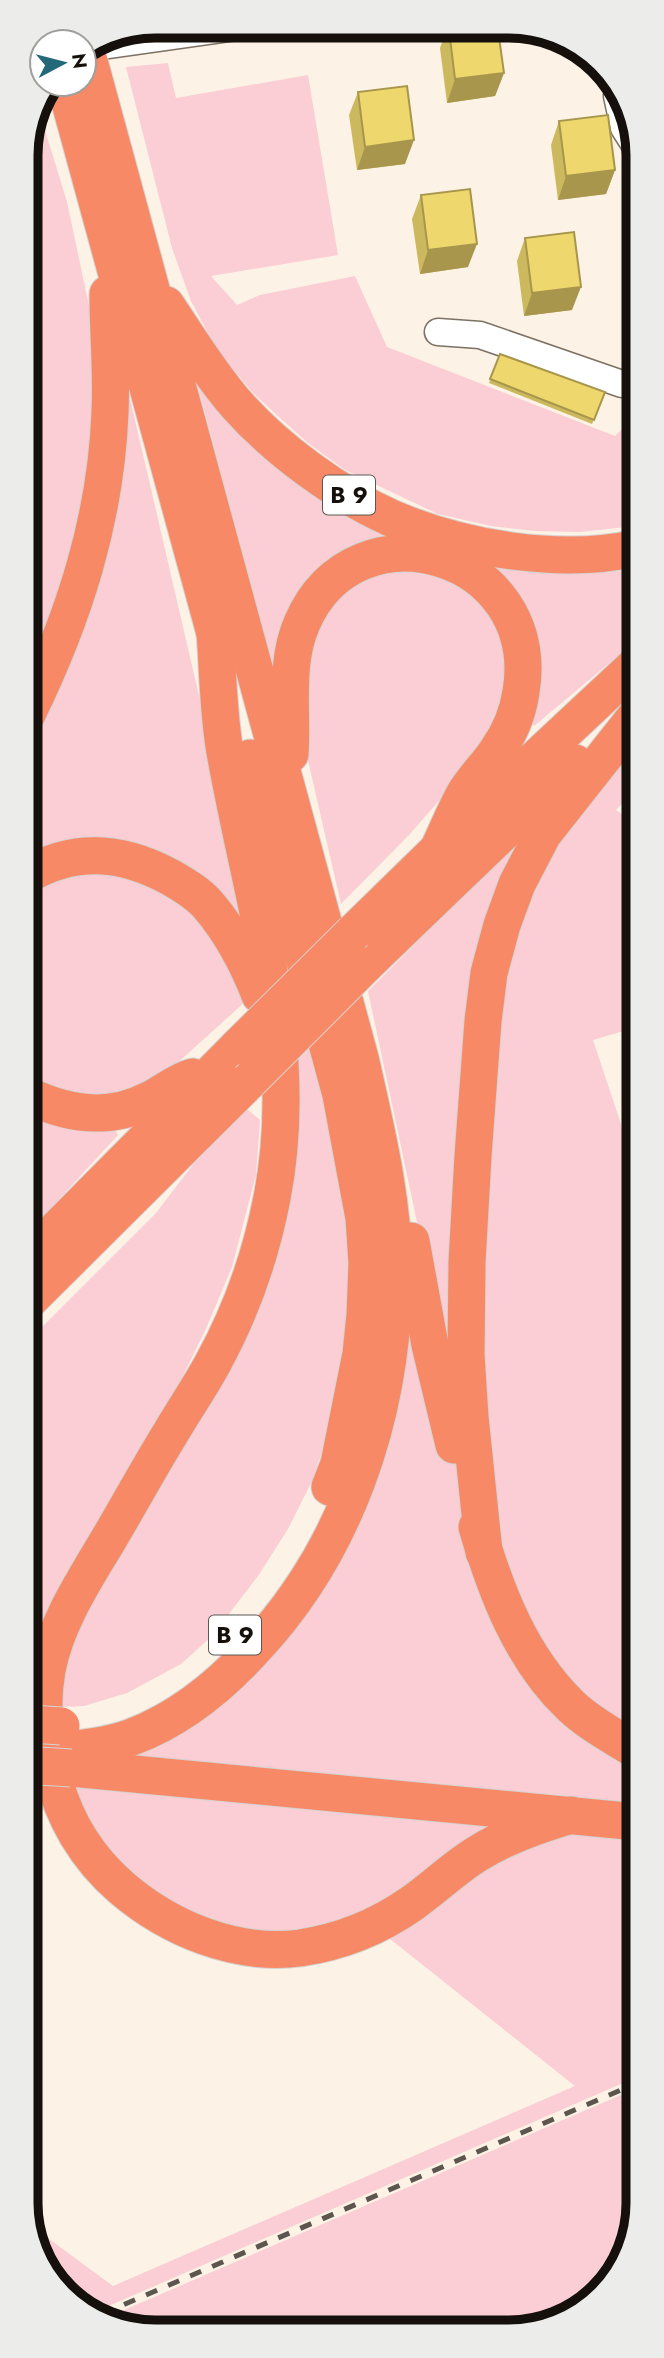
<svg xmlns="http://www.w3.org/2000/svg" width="664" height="2358" font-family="Jost,sans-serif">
  <rect width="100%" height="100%" fill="#fdf2e6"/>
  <g fill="#faced4">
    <path d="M168 63 176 98 308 75 338 255 211 276 237 305 260 295 355 276 387 347 615 436 637 414V526L579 532 535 531 491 526 438 514 345 470 308 443 280 418 252 392 229 364 211 339 191 301 172 248 126 67Z"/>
    <path d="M41 117 67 202 89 306 93 373 91 453 75 537 53 612 27 672V148Z"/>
    <path d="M208 382 403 536 361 550 273 668 198 387Z"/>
    <path d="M128 390 255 937 247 1000 163 1076 102 1103 118 1135 27 1234V738L85 611Z"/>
    <path d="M458 550 637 556V640L534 726 528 716 536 682Z"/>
    <path d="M395 570 446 578 472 593 497 624 508 654 507 691 494 730 472 763 409 835 341 904 304 743 308 652 340 589Z"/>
    <path d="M637 743V788L616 810 626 817 637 806V1027L593 1040 637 1172V2077L97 2311 64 2293 30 2225 113 2286 575 2086 375 1927 223 1942 46 1810H27V1762L162 1741 242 1688 308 1603 405 1329 438 1321 368 991 510 849 536 879 552 847Z"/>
    <path d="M314 1044 349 1237 352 1300 333 1418 313 1479 288 1529 258 1576 212 1636 181 1664 127 1693 84 1706 56 1707 74 1626 235 1356 294 1063Z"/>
    <path d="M247 1109 260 1120 256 1175 232 1267 205 1331 163 1416 27 1706V1342L156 1213 195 1162Z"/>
    <path d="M637 2088V2210L605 2288 525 2331 130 2329 108 2317Z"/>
  </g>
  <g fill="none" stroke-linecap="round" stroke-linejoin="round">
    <g stroke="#7d7163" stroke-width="29">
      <g id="minor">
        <path d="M88 48 237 27"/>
        <path d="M617 96 624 128 637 148"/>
        <path d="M438 332 480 335 622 384H637"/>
      </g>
    </g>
    <g stroke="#d5d4d3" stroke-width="39">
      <g id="highway">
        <path d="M65 84 221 655"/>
        <path d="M166 305C189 339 210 374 237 405 276 449 337 494 391 518 463 549 560 565 637 548"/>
        <path d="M215 632C218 671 218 713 225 752 251 900 302 1046 272 1198 261 1255 241 1312 213 1363 200 1387 184 1410 170 1434 149 1468 130 1503 110 1537 85 1579 56 1622 47 1670 41 1704 44 1738 52 1771 62 1816 86 1857 122 1888 170 1929 236 1956 300 1948 340 1942 378 1927 411 1904 434 1888 454 1868 477 1854 506 1836 538 1825 571 1815"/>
        <path d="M27 714C74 618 106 519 110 412 112 372 108 333 108 294"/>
        <path d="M290 754C293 711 284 664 302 623 356 498 544 553 521 692 518 712 509 734 497 751 488 765 474 778 465 793 455 811 447 831 438 850"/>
        <path d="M250 758 341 1095 364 1218 367 1263 365 1315 361 1354 339 1464 330 1487"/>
        <path d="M27 875C75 847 122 851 170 877 184 885 199 894 209 906 232 933 247 962 260 995"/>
        <path d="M354 932 438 850 637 664"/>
        <path d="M364 966 575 763"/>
        <path d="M27 1095C66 1114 109 1121 149 1100 164 1093 177 1081 193 1077"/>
        <path d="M411 1241 430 1345 454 1445"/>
        <path d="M27 1259 239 1046"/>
        <path d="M27 1302 249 1081"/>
        <path d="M477 1527C496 1592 521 1658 571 1706 590 1724 615 1737 637 1751"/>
        <path d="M484 1552 470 1417 466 1355 467 1262 473 1156 483 1021 489 973 502 925 517 884 543 834 637 715"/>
        <path d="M65 1750C88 1748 111 1745 132 1737 180 1719 218 1688 252 1651 346 1552 391 1418 394 1283 395 1207 377 1132 360 1058L86 50"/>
        <path d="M71 1768 637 1822"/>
      </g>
    </g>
    <use href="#minor" stroke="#fff" stroke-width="26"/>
    <use href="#highway" stroke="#f88966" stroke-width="37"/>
    <path stroke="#5d564f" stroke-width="5" stroke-dasharray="12 12" stroke-linecap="butt" d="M102 2314 637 2083"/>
    <g stroke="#d5d4d3" stroke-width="39" stroke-linecap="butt">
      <g id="highway-bridge">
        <path d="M239 1046 354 932"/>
        <path d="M249 1081 364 966"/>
        <path d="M31 1724 61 1726"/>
        <path d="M39 1766 71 1768"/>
      </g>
    </g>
    <use href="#highway-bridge" stroke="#f88966" stroke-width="37"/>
  </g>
  <g fill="#cdb95d">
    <path d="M446 30H498L504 73 495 96 447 103 440 48Z"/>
    <path d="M358 92 405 164 357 170 349 115Z"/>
    <path d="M559 121 615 170 606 194 558 200 551 145Z"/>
    <path d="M421 195 468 267 420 274 412 219Z"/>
    <path d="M525 238 572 310 524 316 517 261Z"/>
    <path d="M500 354 605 392 592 424 489 383Z"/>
  </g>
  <g fill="#a7964c">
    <path d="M504 73 495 96 447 103 455 79Z"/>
    <path d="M414 140 405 164 357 170 365 147Z"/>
    <path d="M615 170 606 194 558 200 566 176Z"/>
    <path d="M477 244 468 267 420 274 428 250Z"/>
    <path d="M581 287 572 310 524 316 532 293Z"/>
  </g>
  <g fill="#eed76c" stroke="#a7964c" stroke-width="2">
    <path d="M449 30H498L504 73 455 79Z"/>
    <path d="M407 86 414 140 365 147 358 92Z"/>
    <path d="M608 115 615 170 566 176 559 121Z"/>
    <path d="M470 189 477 244 428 250 421 195Z"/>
    <path d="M574 232 581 287 532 293 525 238Z"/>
    <path d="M500 354 605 392 594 420 490 379Z"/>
  </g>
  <g text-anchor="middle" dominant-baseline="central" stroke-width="6" stroke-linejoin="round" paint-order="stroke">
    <g fill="#fff" stroke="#5b5854" stroke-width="2">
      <rect x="323" y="475.5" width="52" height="39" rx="5"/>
      <rect x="209" y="1615.5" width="52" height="39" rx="5"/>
    </g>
    <g font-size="23" font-weight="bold" fill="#15100b">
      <text x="349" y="495">B 9</text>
      <text x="235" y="1635">B 9</text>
    </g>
  </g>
  <path d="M0 0H664V2358H0ZM155 38H509A117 117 0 0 1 626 155V2203A117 117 0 0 1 509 2320H155A117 117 0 0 1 38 2203V155A117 117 0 0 1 155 38Z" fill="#ececeb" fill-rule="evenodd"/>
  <path fill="none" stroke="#15100b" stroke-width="9" d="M155 38H509A117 117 0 0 1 626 155V2203A117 117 0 0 1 509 2320H155A117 117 0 0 1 38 2203V155A117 117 0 0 1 155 38Z"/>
  <g transform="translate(63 63) rotate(83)"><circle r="33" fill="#ffffff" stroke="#a19f9d" stroke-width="2"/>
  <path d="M0-5L12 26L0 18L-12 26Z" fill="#246979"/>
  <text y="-10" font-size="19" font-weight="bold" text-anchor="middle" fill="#15100b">N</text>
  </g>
</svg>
